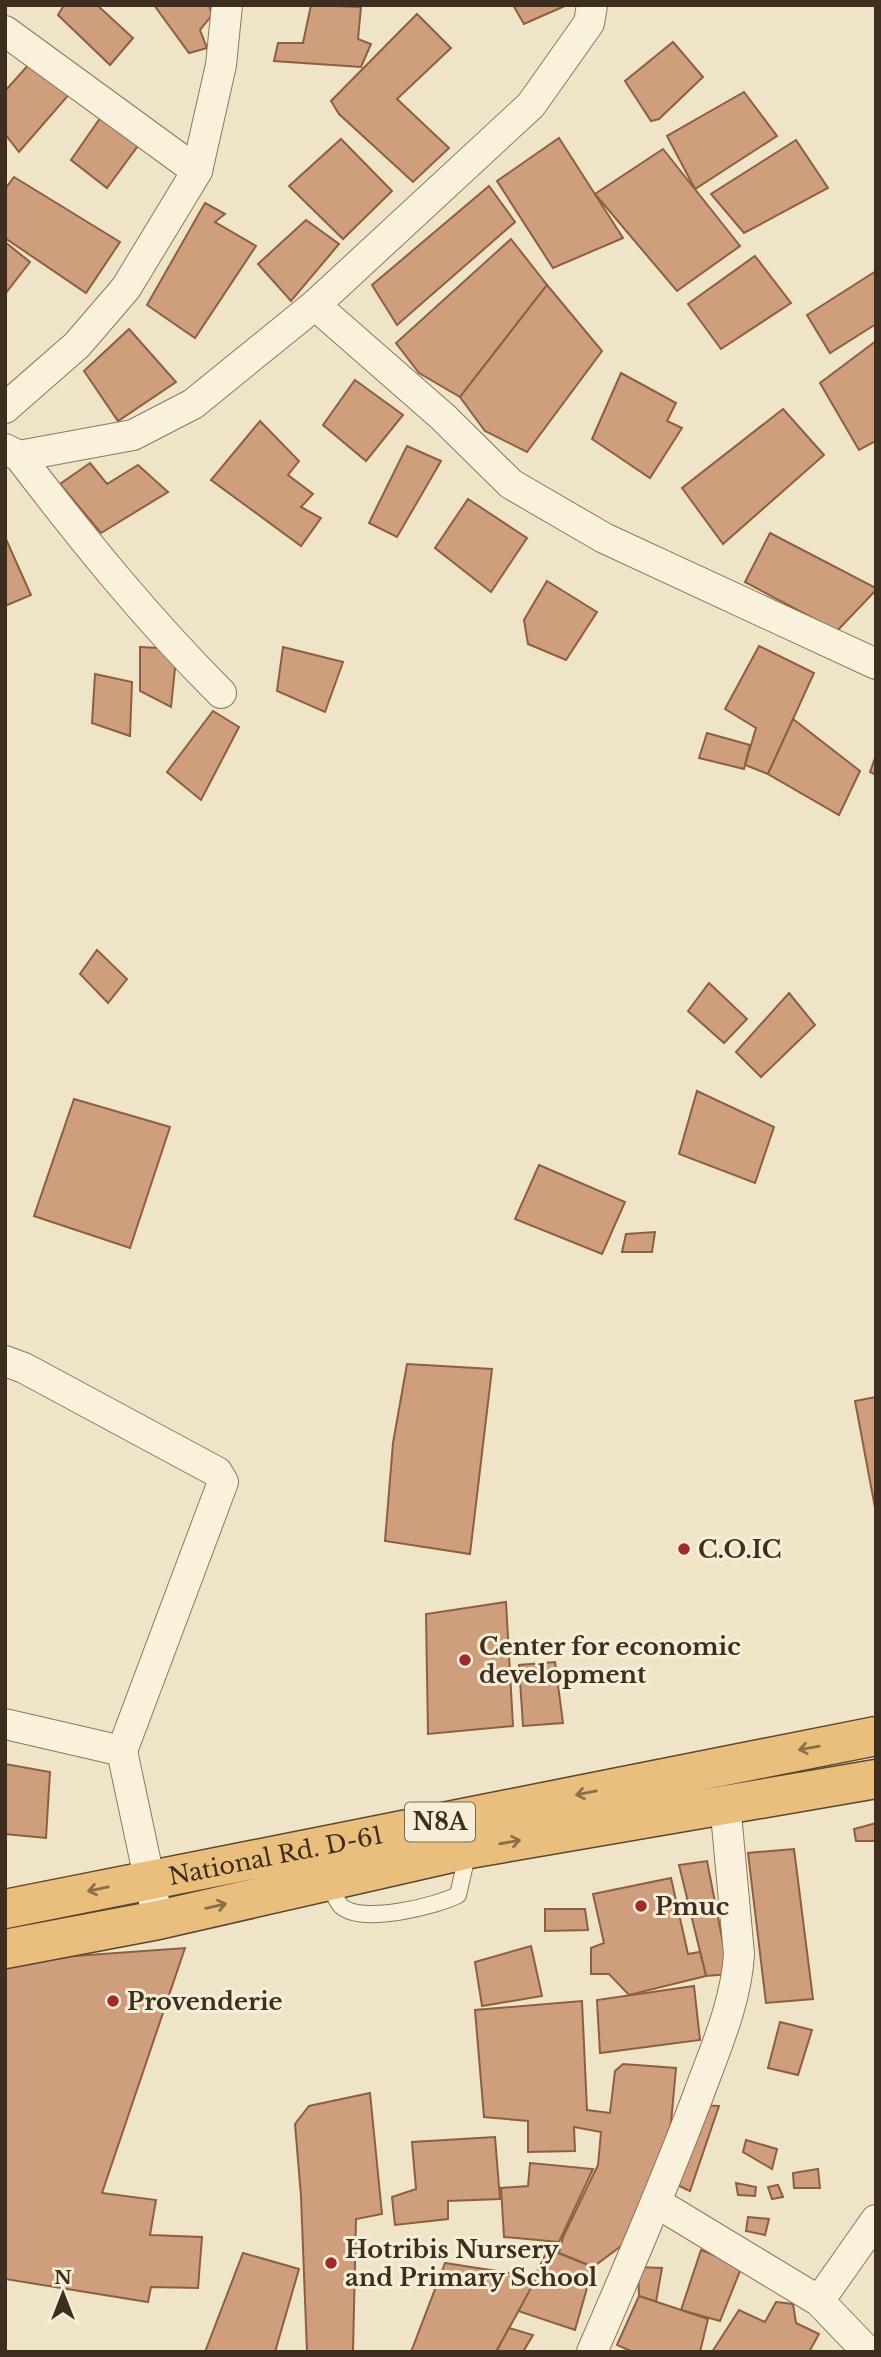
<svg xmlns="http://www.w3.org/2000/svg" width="881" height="2357" font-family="'Libre Baskerville',serif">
  <rect width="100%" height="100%" fill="#f0e4c8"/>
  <g fill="#cf9f7d" stroke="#8d5f41" stroke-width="2">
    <path d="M64 5H97L133 38 110 65 58 15Z"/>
    <path d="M154 5H209L212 15 200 30 207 48 189 53Z"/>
    <path d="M311 5 361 7 358 39 371 44 361 67 274 61 278 43H303Z"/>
    <path d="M513 5H567L524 24Z"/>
    <path d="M417 14 451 48 397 99 449 148 413 182 339 114 331 101Z"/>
    <path d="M673 42 703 77 659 119 651 121 625 81Z"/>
    <path d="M30 63 72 91 19 152 5 134V91Z"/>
    <path d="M744 92 777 136 695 189 667 136Z"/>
    <path d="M101 117 140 143 107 188 71 160Z"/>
    <path d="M559 138 623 238 553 268 497 181Z"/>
    <path d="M341 139 392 191 343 239 289 186Z"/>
    <path d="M796 140 828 188 744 233 711 194Z"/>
    <path d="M663 149 740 246 677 291 595 194Z"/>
    <path d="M14 177 120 242 86 293 5 238V189Z"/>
    <path d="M489 186 515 222 397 325 372 285Z"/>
    <path d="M205 203 225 214 215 222 256 246 195 338 147 305Z"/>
    <path d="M306 220 339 244 291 301 258 264Z"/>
    <path d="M511 239 547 285 460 397 419 373 396 343Z"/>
    <path d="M5 242 30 262 5 294Z"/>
    <path d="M755 256 791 303 721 349 688 304Z"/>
    <path d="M876 271V324L830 353 807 315Z"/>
    <path d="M547 285 602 351 527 452 485 431 460 397Z"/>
    <path d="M129 329 176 382 118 421 84 371Z"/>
    <path d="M876 341V441L859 450 820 383Z"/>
    <path d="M621 373 676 403 667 421 682 428 650 478 592 439Z"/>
    <path d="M355 380 403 415 366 461 323 425Z"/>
    <path d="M783 409 824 455 723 544 682 488Z"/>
    <path d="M260 421 299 461 288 475 313 494 301 507 321 518 301 546 211 480Z"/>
    <path d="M407 446 441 461 397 537 369 523Z"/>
    <path d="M90 463 107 484 138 465 168 492 101 533 60 484Z"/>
    <path d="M468 499 527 538 491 592 435 548Z"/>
    <path d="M770 533 876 588V590L837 631 745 582Z"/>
    <path d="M5 537 31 595 5 606Z"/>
    <path d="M547 581 597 612 566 660 528 644 524 620Z"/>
    <path d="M759 646 814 673 768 774 745 765 756 728 725 709Z"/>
    <path d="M140 647 177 649 171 707 140 691Z"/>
    <path d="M283 647 343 662 325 712 277 691Z"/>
    <path d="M95 674 132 682 130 736 92 723Z"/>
    <path d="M213 711 239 727 201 800 167 772Z"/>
    <path d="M793 719 860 771 839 815 768 774Z"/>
    <path d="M707 733 750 745 744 769 699 758Z"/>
    <path d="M876 755V775L870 772Z"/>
    <path d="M97 950 127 979 108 1003 80 974Z"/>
    <path d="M709 983 747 1019 724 1043 688 1011Z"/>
    <path d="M789 993 815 1025 761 1077 736 1052Z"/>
    <path d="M697 1091 774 1127 755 1183 679 1154Z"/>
    <path d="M74 1099 170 1127 130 1248 34 1216Z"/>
    <path d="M539 1165 625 1202 602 1254 515 1219Z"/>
    <path d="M655 1232 652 1252H622L626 1234Z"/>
    <path d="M407 1364 492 1369 470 1554 385 1541 393 1443Z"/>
    <path d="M876 1397V1513L855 1401Z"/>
    <path d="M506 1602 513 1726 428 1734 426 1614Z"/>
    <path d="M555 1662 563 1723 523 1726 519 1665Z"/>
    <path d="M5 1764 50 1772 46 1838 5 1834Z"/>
    <path d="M876 1823V1841H856L854 1829Z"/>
    <path d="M794 1849 813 1999 766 2003 748 1853Z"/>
    <path d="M707 1861 729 1974 706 1976 679 1865Z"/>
    <path d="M671 1878 688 1954 700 1952 706 1976 629 1995 609 1974H591V1948L604 1943 593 1894Z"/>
    <path d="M545 1909H585L588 1930 545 1931Z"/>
    <path d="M531 1946 542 1996 482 2006 475 1962Z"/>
    <path d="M185 1948 102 2193 156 2200 150 2235 202 2237 198 2288 151 2287 148 2302 5 2279V1961Z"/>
    <path d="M694 1986 700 2040 600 2053 597 2000Z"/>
    <path d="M582 2001 587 2110 610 2113 615 2071 623 2064 676 2068 671 2123 656 2171 625 2243 593 2267 559 2253 563 2237 598 2165 601 2132 574 2127 575 2151 528 2152V2121L484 2117 475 2010Z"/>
    <path d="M780 2022 812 2030 798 2075 768 2068Z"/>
    <path d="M370 2093 382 2214 356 2219 353 2352H307L301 2196 295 2124 309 2106Z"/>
    <path d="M694 2105 719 2106 690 2191 675 2184Z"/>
    <path d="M495 2137 500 2199 448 2201V2219L395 2225 392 2197 416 2189 412 2142Z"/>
    <path d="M746 2140 777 2149 772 2169 743 2152Z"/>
    <path d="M530 2163 593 2169 559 2242 504 2237 501 2188 528 2186Z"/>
    <path d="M818 2169 820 2188H794L793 2173Z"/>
    <path d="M736 2183 756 2187 755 2196 738 2195Z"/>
    <path d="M778 2185 783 2197 772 2199 768 2187Z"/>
    <path d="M748 2217 769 2219 765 2235 746 2231Z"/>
    <path d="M548 2249 593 2267 575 2330 518 2311Z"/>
    <path d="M701 2250 742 2266 720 2321 681 2310Z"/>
    <path d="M243 2253 299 2269 275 2352H205Z"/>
    <path d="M445 2263 537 2277 496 2352H411Z"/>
    <path d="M638 2267 662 2268 656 2302 639 2296Z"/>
    <path d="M639 2296 708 2319 700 2352H633L617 2345Z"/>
    <path d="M776 2302 793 2304 796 2323 819 2334 809 2352H712L739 2310 765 2322Z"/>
    <path d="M509 2328 533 2335 523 2352H496Z"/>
  </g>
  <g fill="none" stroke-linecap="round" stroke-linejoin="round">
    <g stroke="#8d765c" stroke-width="18">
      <path id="service" d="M328 1882C332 1889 336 1901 341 1906 361 1925 436 1906 458 1895L468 1851"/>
    </g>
    <g stroke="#8d765c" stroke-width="32">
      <g id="minor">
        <path d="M5 31 197 171 126 288 77 345 5 408"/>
        <path d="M197 171 221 65 227 5"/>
        <path d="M315 305 531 105 589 23 592 5"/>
        <path d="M5 449 19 456 133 435 193 404 315 305 443 417 511 484 604 538 876 664"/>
        <path d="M19 456C83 540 147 619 221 693"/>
        <path d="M5 1361 24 1368 217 1472 223 1482 122 1751"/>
        <path d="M5 1724 122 1751 158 1920"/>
        <path d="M657 2203 819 2301 868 2352"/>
        <path d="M819 2301 876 2220"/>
        <path d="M592 2352C629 2267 665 2183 698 2096 715 2049 736 2004 739 1954L725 1803"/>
      </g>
    </g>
    <g stroke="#5b4430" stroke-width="41">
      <g id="trunk">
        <path id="s1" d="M5 1909 876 1736"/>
        <path d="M5 1949 158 1920 469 1849 876 1779"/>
      </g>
    </g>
    <use href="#service" stroke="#faf1dc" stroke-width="16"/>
    <use href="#minor" stroke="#faf1dc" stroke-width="30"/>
    <use href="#trunk" stroke="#eabe7c" stroke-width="38"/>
  </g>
  <defs><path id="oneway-shaft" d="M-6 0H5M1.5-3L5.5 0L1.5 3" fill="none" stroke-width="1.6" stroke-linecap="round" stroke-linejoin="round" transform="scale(1.75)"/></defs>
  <g stroke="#8b6f49">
    <use href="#oneway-shaft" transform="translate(809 1748) rotate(170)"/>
    <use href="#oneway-shaft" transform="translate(586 1793) rotate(169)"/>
    <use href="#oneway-shaft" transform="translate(510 1842) rotate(-10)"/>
    <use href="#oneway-shaft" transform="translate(98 1889) rotate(168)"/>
    <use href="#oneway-shaft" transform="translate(216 1906) rotate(-13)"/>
  </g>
  <g fill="#9e2a2b" stroke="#f7eed8" stroke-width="2.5">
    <circle cx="684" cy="1549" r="7"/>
    <circle cx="465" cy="1660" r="7"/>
    <circle cx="641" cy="1906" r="7"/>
    <circle cx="113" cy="2001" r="7"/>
    <circle cx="331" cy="2263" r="7"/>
  </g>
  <g text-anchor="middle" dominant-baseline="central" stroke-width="6" stroke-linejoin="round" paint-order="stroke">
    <rect fill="#f7eed8" stroke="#756857" stroke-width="2" x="405" y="1802.5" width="70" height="39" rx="5"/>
    <g font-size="23" font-weight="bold" fill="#3d2e20">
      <text x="440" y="1822">N8A</text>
    </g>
    <g font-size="24" font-weight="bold" fill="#3d2e20" stroke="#f7eed8" text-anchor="start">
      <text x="698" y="1549">C.O.IC</text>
      <text x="479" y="1646">Center for economic<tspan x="479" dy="28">development</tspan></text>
      <text x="655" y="1906">Pmuc</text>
      <text x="127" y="2001">Provenderie</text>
      <text x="345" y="2249">Hotribis Nursery<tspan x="345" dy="28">and Primary School</tspan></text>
    </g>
    <g font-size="24" fill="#3d2e20" stroke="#f7eed8">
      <text stroke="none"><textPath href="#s1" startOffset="276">National Rd. D-61</textPath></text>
    </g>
  </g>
  <rect width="881" height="2357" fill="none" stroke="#3d2e20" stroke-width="14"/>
  <g transform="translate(63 2294)" stroke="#f7eed8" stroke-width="5" paint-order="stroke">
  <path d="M0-5L12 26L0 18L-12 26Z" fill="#3d2e20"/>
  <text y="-10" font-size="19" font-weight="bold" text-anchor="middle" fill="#3d2e20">N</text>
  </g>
</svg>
